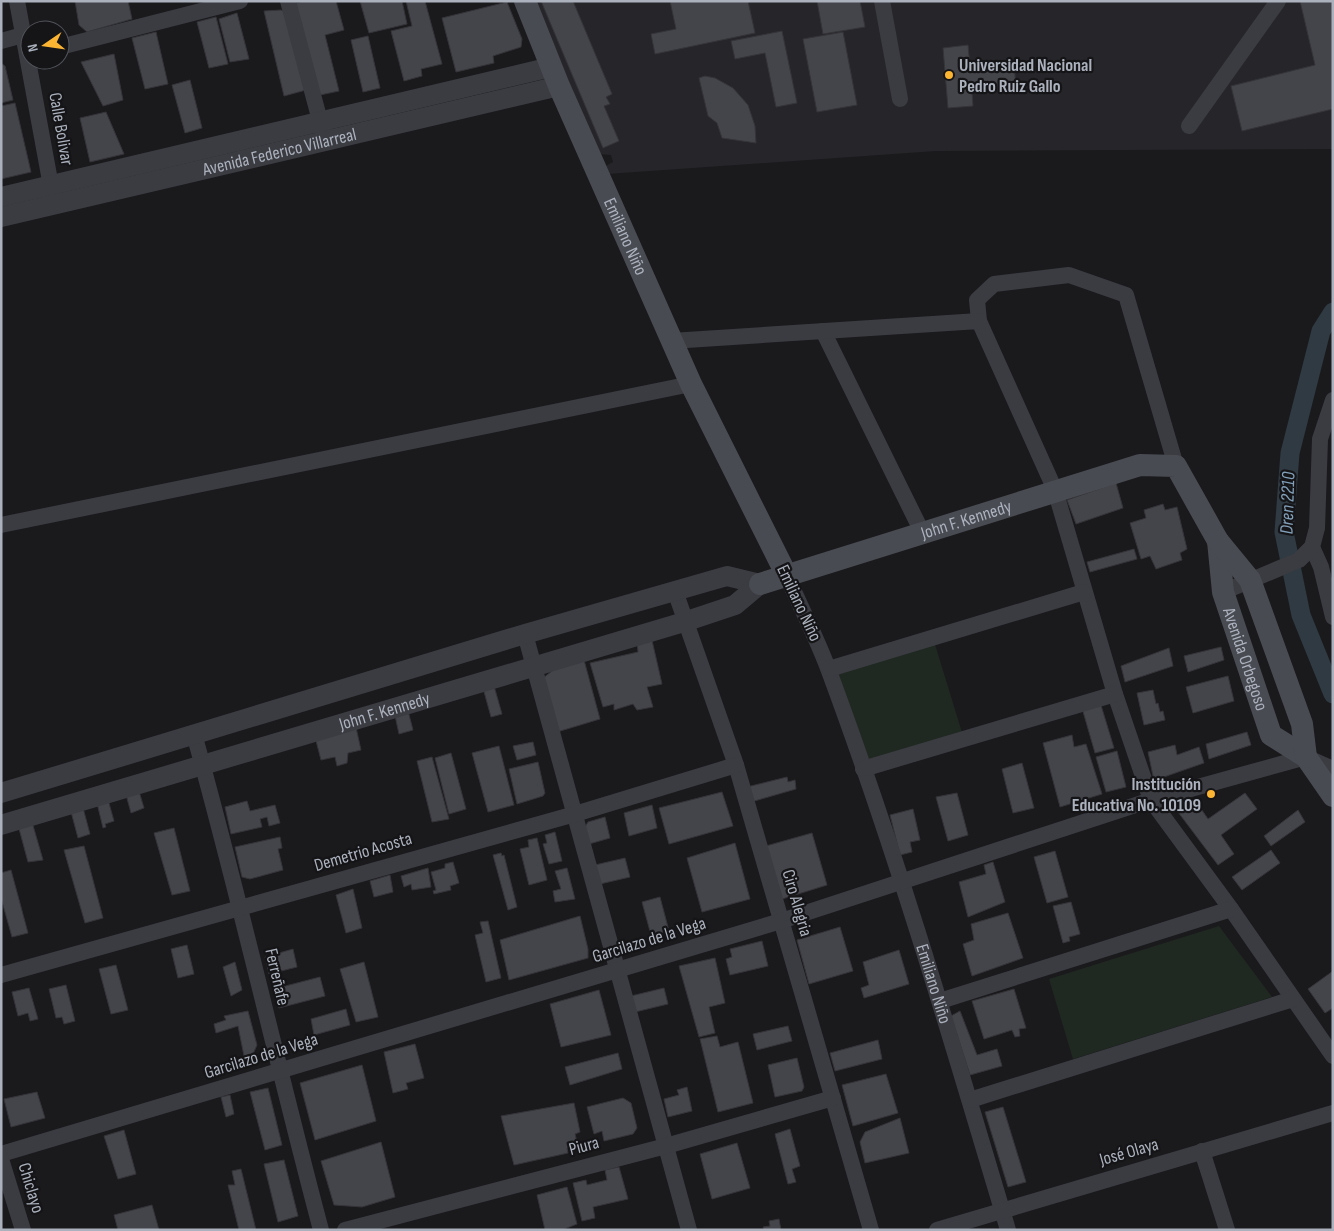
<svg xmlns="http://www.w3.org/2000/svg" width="1334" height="1231" font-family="'Sofia Sans Condensed',sans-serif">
  <rect width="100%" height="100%" fill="#1a1a1d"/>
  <path fill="#26262a" d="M534 1H1333V149L936 151 607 174 604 167 613 162 611 155 599 154Z"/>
  <g fill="#202921">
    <path d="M933 638 964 739 863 769 829 669Z"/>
    <path d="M1219 926 1272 997 1073 1059 1049 979Z"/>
  </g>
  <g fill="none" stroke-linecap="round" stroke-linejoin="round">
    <path stroke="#2f3a42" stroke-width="19" d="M1333 312 1321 331 1290 453 1284 532 1301 615 1333 694"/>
  </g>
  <g fill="#44454a" stroke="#343439">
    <path d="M75 1H128L132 19 87 32 79 25Z"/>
    <path d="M303 1H336L344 30 325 35 339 91 320 95 295 3Z"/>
    <path d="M360 1H402L407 24 369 33Z"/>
    <path d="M406 1H425L442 64 421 69 422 76 404 81 391 31 412 26Z"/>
    <path d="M541 1H573L612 94 606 97 610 104 604 106 619 141 603 148Z"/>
    <path d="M670 1H748L755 33 655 54 651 34 676 29Z"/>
    <path d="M817 1H860L865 27 823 34Z"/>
    <path d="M1300 1H1333V109L1242 131 1231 86 1315 65Z"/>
    <path d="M507 2 522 39 521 47 493 56 494 63 456 72 442 18Z"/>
    <path d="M281 10 287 13 306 90 284 96 264 11Z"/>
    <path d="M237 13 249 59 230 62 219 19Z"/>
    <path d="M216 17 228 64 209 68 197 22Z"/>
    <path d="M782 31 797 103 776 107 765 53 735 59 731 41Z"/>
    <path d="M156 32 168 84 145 89 132 38Z"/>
    <path d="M843 32 857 105 817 112 803 39Z"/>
    <path d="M368 36 380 88 363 92 351 40Z"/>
    <path d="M968 45 970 66 1014 63 1016 89 972 92 973 106 948 108 943 48Z"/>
    <path d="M114 54 123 100 103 106 81 62Z"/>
    <path d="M1 63 5 66 13 100 1 103Z"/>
    <path d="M705 76 715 78 733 88 748 105 755 126 756 143 722 138 717 123 708 116 699 78Z"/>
    <path d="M190 80 202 128 185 133 172 85Z"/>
    <path d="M15 103 31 172 1 179V106Z"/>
    <path d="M106 112 124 154 90 162 80 118Z"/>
    <path d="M1116 483 1123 508 1076 524 1067 500Z"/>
    <path d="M1163 504 1165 510 1177 507 1187 549 1180 553 1182 560 1156 569 1150 556 1141 559 1130 523 1146 518 1144 510Z"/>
    <path d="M1134 549 1137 559 1090 572 1087 562Z"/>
    <path d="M651 636 662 684 647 687 653 707 637 710 633 704 614 710V704L603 707 590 663 638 652 637 641Z"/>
    <path d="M1221 647 1224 660 1188 672 1184 656Z"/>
    <path d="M1169 648 1173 666 1125 682 1121 666Z"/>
    <path d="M584 660 600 719 557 732 542 679 557 667Z"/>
    <path d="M1228 676 1234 701 1193 713 1186 687Z"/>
    <path d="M494 686 502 714 491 717 483 688Z"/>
    <path d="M1153 690 1156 704 1158 703 1160 712 1163 711 1165 720 1144 725 1137 693Z"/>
    <path d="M1100 702 1114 748 1095 753 1082 708Z"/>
    <path d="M407 707 413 730 399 734 394 711Z"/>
    <path d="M355 723 361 750 348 753 347 763 337 766 335 757 321 760 314 733Z"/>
    <path d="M1247 732 1251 745 1209 759 1206 744Z"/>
    <path d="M1072 735 1074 747 1086 744 1102 794 1060 807 1043 743Z"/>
    <path d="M533 742 536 755 517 760 513 746Z"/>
    <path d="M1175 745 1177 755 1199 747 1204 763 1158 779 1153 776 1148 752Z"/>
    <path d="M499 746 514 805 488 812 472 753Z"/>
    <path d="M1117 751 1126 787 1106 792 1096 757Z"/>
    <path d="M451 753 466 809 449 814 435 758Z"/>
    <path d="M432 757 449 819 432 822 417 761Z"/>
    <path d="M538 762 545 793 543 796 517 804 509 769Z"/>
    <path d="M1022 763 1034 808 1013 813 1002 769Z"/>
    <path d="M787 777 788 782 795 780 796 789 751 802 747 787Z"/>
    <path d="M138 788 144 808 131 813 125 791Z"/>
    <path d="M722 792 733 826 669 844 659 808Z"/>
    <path d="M957 793 968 835 948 841 936 797Z"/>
    <path d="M1245 793 1257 809 1221 835 1234 854 1218 865 1178 812 1195 800 1208 819Z"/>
    <path d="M107 796 114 821 105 824 106 827 103 828 96 799Z"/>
    <path d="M247 801 250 811 275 805 280 823 269 826 267 817 260 819 262 827 231 834 225 807Z"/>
    <path d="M82 804 90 834 78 838 70 808Z"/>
    <path d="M652 805 657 828 629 836 624 813Z"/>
    <path d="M913 809 920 840 910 842 912 852 900 855 890 815Z"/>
    <path d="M1298 810 1305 822 1271 846 1264 836Z"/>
    <path d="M605 817 610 838 589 844 585 827 588 822Z"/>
    <path d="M32 822 43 860 28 862 18 825Z"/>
    <path d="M174 828 190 891 172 895 154 833Z"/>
    <path d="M555 832 562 861 549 864 543 844 547 843 545 835Z"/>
    <path d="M812 833 827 885 782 899 766 846Z"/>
    <path d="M280 837 282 848 278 849 283 870 250 879 242 877 235 847Z"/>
    <path d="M537 838 547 880 529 885 520 849 529 847 528 840Z"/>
    <path d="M735 843 750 899 702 912 687 858Z"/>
    <path d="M84 846 103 918 85 923 64 850Z"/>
    <path d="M1271 850 1280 863 1242 890 1232 877Z"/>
    <path d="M1055 851 1068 897 1047 903 1034 857Z"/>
    <path d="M501 853 502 856 504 855 517 907 508 910 493 855Z"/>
    <path d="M625 858 630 877 600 884 595 865Z"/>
    <path d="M453 862 459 883 450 886 451 890 434 894 433 891 436 890 431 872 445 868V864Z"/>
    <path d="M993 862 1005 902 968 917 959 882 986 874 984 865Z"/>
    <path d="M428 868 431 887 412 890 411 884 404 887 401 876Z"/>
    <path d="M567 868 575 899 555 902 553 891 561 889 555 871Z"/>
    <path d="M11 870 28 933 12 937 1 898V873Z"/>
    <path d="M390 875 393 892 374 897 370 881Z"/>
    <path d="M353 889 362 928 346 933 336 895Z"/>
    <path d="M660 897 669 931 651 935 642 902Z"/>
    <path d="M1071 902 1080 934 1069 937 1070 941 1063 943 1053 906Z"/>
    <path d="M1008 913 1023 958 972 976 963 944 974 940 971 924Z"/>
    <path d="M580 916 588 949V958L509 980 500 940Z"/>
    <path d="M488 921 501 978 486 982 475 935 483 933 480 922Z"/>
    <path d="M840 927 853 971 809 984 797 940Z"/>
    <path d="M762 941 768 966 730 975 726 959 732 957 730 949Z"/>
    <path d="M187 945 194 974 178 978 171 949Z"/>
    <path d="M293 949 297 967 269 974 265 957Z"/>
    <path d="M899 950 909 984 864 998 861 988 869 985 863 962Z"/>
    <path d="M715 958 725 1003 709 1007 715 1033 699 1037 679 966Z"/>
    <path d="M235 962 242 990 231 996 223 967Z"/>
    <path d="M364 962 378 1017 356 1022 340 969Z"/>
    <path d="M116 965 128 1010 111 1014 99 969Z"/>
    <path d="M1333 971V1008L1325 1013 1308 989Z"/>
    <path d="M320 977 325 996 279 1008 274 989Z"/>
    <path d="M66 985 75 1021 64 1024 62 1017 56 1018 49 989Z"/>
    <path d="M29 988 38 1019 30 1021 28 1013 18 1016 12 992Z"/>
    <path d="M664 988 668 1004 635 1012 631 996Z"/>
    <path d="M1014 989 1026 1028 1019 1029 1020 1036 1015 1037 1012 1030 984 1039 972 1001Z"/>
    <path d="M599 990 611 1035 561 1047 550 1004Z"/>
    <path d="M346 1009 350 1025 314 1035 311 1019Z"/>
    <path d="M248 1011 257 1045 253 1054 244 1056 238 1026 216 1033 214 1024 226 1020 224 1016Z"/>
    <path d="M960 1011 977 1055 997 1049 1002 1066 970 1075 951 1016Z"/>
    <path d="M788 1026 792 1041 757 1050 753 1034Z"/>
    <path d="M717 1036 720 1047 738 1042 753 1103 718 1112 700 1039Z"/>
    <path d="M878 1040 882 1059 835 1071 830 1053Z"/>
    <path d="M415 1044 424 1078 406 1083 408 1089 393 1093 384 1052Z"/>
    <path d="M618 1053 622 1069 570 1085 565 1067Z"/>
    <path d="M797 1058 804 1087 802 1091 775 1097 768 1065Z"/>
    <path d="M362 1065 376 1121 315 1140 300 1083Z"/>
    <path d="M886 1074 898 1113 853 1126 842 1085Z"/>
    <path d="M687 1087 692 1111 668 1117 664 1099 679 1095 677 1090Z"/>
    <path d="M268 1088 282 1145 265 1150 250 1092Z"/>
    <path d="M37 1092 45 1118 11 1127 4 1099Z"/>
    <path d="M230 1095 234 1114 226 1117 221 1097Z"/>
    <path d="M623 1098 631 1103 637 1128 633 1134 604 1141 602 1131 594 1134 587 1107Z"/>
    <path d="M574 1103 580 1132 575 1134 578 1146 567 1148 568 1153 514 1165 501 1116Z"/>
    <path d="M1003 1107 1026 1182 1008 1187 985 1112Z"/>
    <path d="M900 1118 909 1153 865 1163 860 1142 865 1132Z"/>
    <path d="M790 1129 800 1166 792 1169 796 1182 788 1184 775 1134Z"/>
    <path d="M124 1130 136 1174 118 1179 104 1136Z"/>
    <path d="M381 1142 395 1197 362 1207 334 1205 321 1161Z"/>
    <path d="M737 1143 750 1188 712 1199 700 1154Z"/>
    <path d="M284 1160 298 1216 278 1222 264 1164Z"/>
    <path d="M619 1167 628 1199 593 1207 595 1218 582 1221 573 1183 586 1180 587 1185 607 1180 605 1170Z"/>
    <path d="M241 1169 256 1230H239L228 1185H235L232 1171Z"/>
    <path d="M567 1187 577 1224 562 1230H545L537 1195Z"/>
    <path d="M152 1205 159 1230H118L114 1215Z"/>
    <path d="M779 1219 781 1230H764L763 1227 770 1226 769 1221Z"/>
  </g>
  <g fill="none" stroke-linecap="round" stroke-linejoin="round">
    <g stroke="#3b3c42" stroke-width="16">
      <path d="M17 1 53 197"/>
      <path d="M288 1 323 132"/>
      <path d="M882 1 900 99"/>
      <path d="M1 41 23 35"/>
      <path d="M60 47 240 1"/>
      <path d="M1189 126 1278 1"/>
      <path d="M979 321 977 300 994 284 1069 275 1126 295 1176 466"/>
      <path d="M823 331 922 532"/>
      <path d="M671 341 979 321 1055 490 1115 694 1151 800 1231 909 1333 1056"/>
      <path d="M1 525 691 384"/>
      <path d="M1312 547 1321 567 1333 617"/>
      <path id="s1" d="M786 574C800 606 817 638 829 671 897 854 952 1042 1008 1230"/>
      <path d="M675 591 736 765 871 1230"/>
      <path d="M1223 592 1299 560 1312 547 1317 528 1320 439 1333 400"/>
      <path d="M525 634 689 1230"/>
      <path d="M829 669 1084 592"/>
      <path d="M194 734C240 898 277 1065 321 1230"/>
      <path d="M863 769 1115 694"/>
      <path d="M1 975 575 814 736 765"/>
      <path d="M940 1001 1231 909"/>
      <path d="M970 1100 1293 999"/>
      <path d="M1202 1151 1227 1230"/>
      <path d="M1 1154 781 921 1151 800 1306 757 1333 769"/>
      <path d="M1 1159 23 1230"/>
      <path d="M345 1230 666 1146 833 1098"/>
      <path d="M937 1230 1333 1113"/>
    </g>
    <g stroke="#3b3c42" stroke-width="20">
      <path d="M1 197 551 67"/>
      <path id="s2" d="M1 217 559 86"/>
      <path d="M1 793 525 634 727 576 760 584"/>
      <path id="s3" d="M1 825 684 622 735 605 760 584"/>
    </g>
    <g stroke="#494b52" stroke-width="22">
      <path id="s4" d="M525 1 559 86 691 384 786 574"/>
      <path id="s5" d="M1218 541 1223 592 1271 735 1306 757 1333 796"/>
      <path id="s6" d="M760 584 1140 465 1176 466 1218 541 1250 580 1302 724 1306 757"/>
    </g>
  </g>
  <g fill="#fcb533" stroke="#151518" stroke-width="2">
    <circle cx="949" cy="75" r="5"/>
    <circle cx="1211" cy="794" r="5"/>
  </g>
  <g text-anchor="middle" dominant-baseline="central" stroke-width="4.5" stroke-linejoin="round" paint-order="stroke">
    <g font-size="18" font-weight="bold" fill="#acb2bd" stroke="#151518" text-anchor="start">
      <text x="959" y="65">Universidad Nacional<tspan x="959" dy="21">Pedro Ruiz Gallo</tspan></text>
      <text x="1201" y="784" text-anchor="end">Institución<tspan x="1201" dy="21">Educativa No. 10109</tspan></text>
    </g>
    <g font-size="18" fill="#acb2bd" stroke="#151518">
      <text transform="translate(61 129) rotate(80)">Calle Bolivar</text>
      <text stroke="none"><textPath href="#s2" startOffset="286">Avenida Federico Villarreal</textPath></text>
      <text stroke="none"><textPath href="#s4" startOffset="256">Emiliano Niño</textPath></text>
      <text stroke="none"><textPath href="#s6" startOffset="216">John F. Kennedy</textPath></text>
      <text transform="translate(799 603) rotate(65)">Emiliano Niño</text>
      <text stroke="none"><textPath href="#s5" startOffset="122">Avenida Orbegoso</textPath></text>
      <text stroke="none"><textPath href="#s3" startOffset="400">John F. Kennedy</textPath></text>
      <text transform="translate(363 852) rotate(-16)">Demetrio Acosta</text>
      <text transform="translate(797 903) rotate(74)">Ciro Alegria</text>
      <text transform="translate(649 940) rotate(-17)">Garcilazo de la Vega</text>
      <text transform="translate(277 977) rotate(77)">Ferreñafe</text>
      <text stroke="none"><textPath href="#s1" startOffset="436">Emiliano Niño</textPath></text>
      <text transform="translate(261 1056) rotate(-17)">Garcilazo de la Vega</text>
      <text transform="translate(584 1146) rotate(-15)">Piura</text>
      <text transform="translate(1129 1152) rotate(-16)">José Olaya</text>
      <text transform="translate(31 1188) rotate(73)">Chiclayo</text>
    </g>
    <g font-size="19" font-style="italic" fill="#82a0b9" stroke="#151518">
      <text transform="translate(1288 503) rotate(-88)">Dren 2210</text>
    </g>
  </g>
  <rect width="1334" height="1231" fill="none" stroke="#acb2bd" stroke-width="5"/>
  <g transform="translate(45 45) rotate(257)"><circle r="24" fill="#151518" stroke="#51545a"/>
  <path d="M0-4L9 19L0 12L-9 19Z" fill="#fcb533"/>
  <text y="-8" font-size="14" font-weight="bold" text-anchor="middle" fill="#acb2bd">N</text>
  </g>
</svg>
